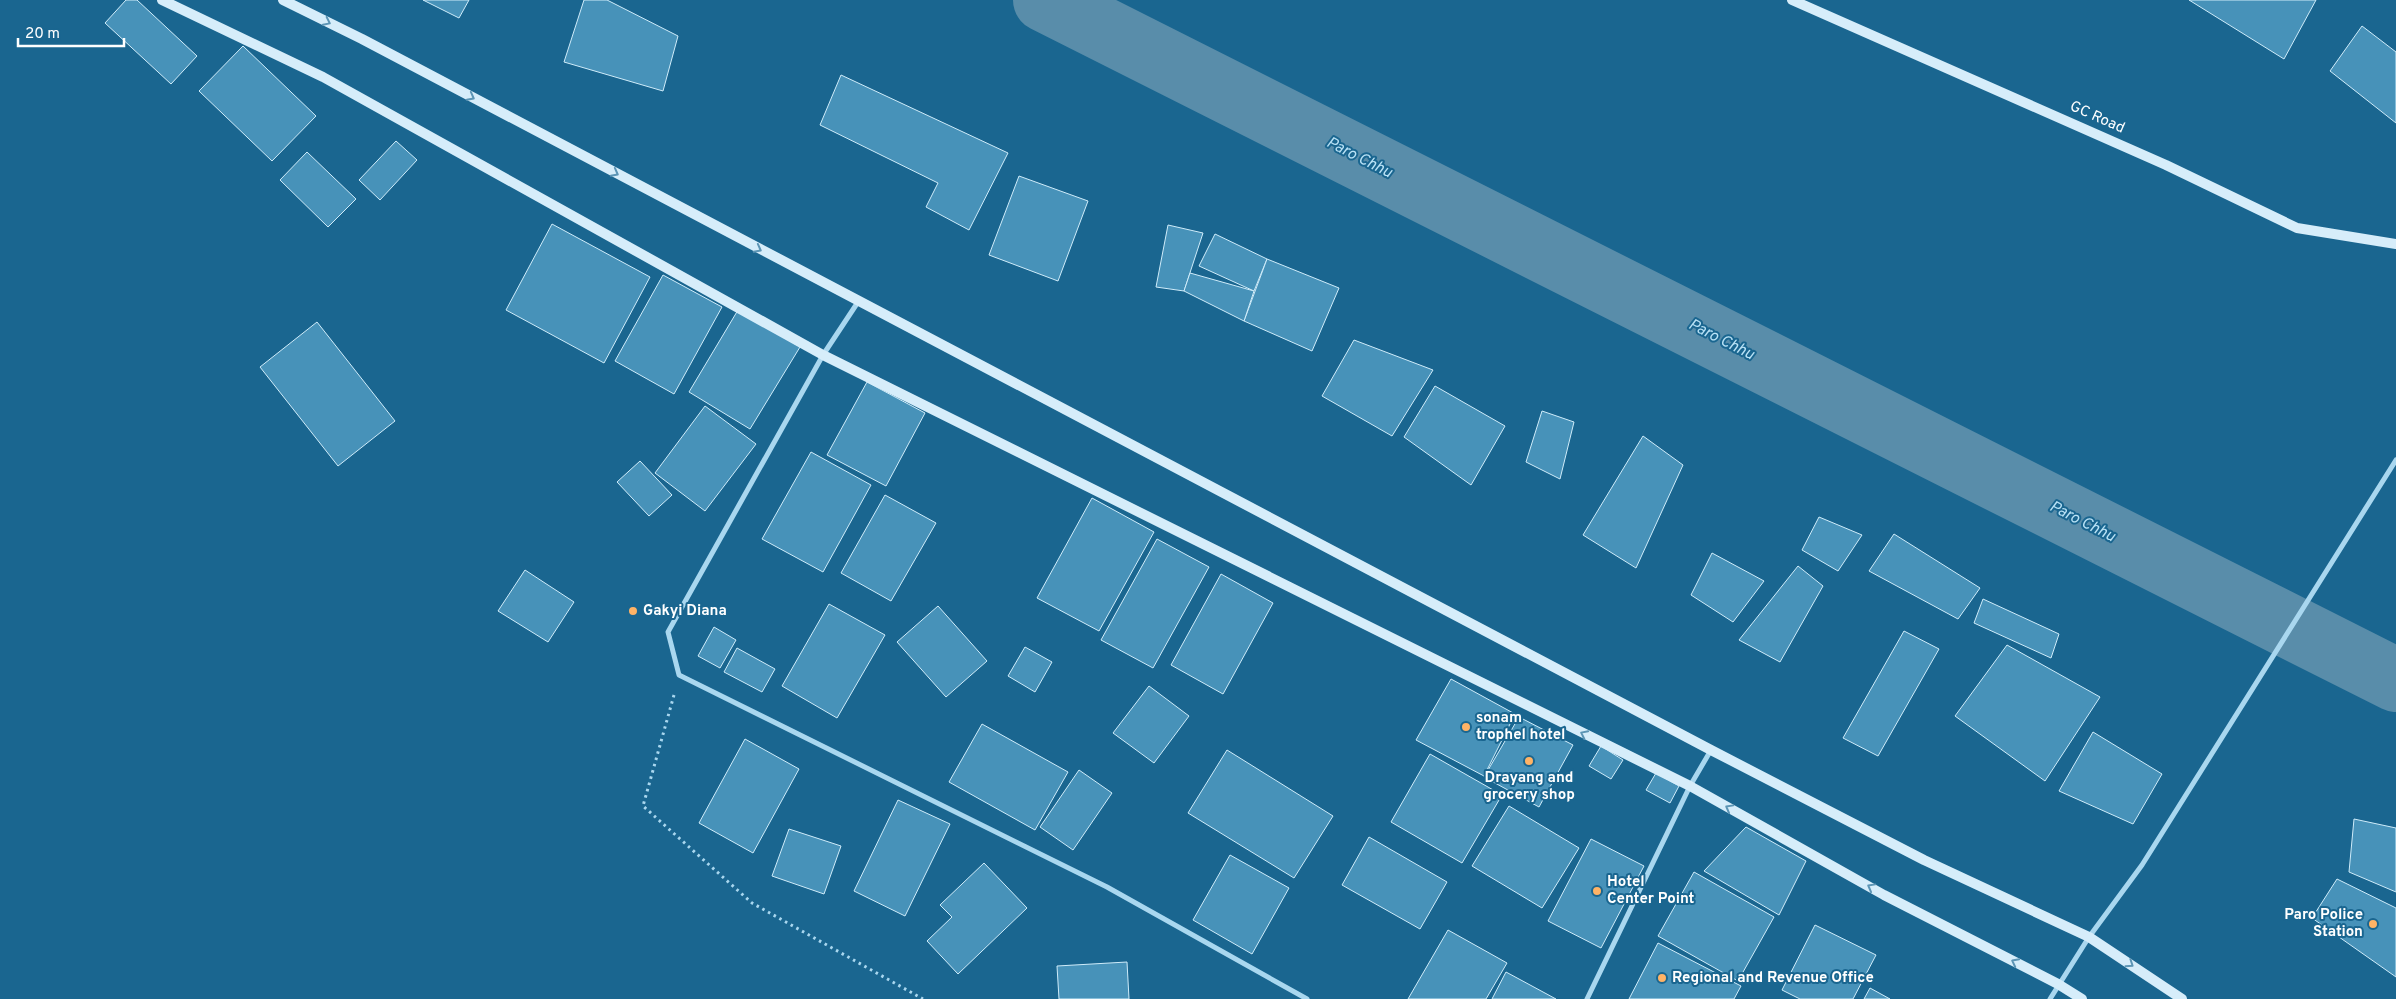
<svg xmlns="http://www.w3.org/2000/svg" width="2396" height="999" font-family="Overpass,sans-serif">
  <rect width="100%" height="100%" fill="#1a6690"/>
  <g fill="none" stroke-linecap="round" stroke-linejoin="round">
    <path stroke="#598daa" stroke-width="64" d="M1045 0 2396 680"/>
  </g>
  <g fill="#4792b9" stroke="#cfecfa">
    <path d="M126 0H137L197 56 171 84 105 23Z"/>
    <path d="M423 0H469L459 18Z"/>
    <path d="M584 0H607L678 36 663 91 564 62Z"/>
    <path d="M2189 0H2316L2284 59Z"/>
    <path d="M2362 26 2396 52V123L2330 71Z"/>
    <path d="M243 46 316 116 272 161 199 91Z"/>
    <path d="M841 75 1008 153 969 230 926 207 938 183 820 125Z"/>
    <path d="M396 141 417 160 380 200 359 180Z"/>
    <path d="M307 152 356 199 328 227 280 180Z"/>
    <path d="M1019 176 1088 201 1058 281 989 255Z"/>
    <path d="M552 224 650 277 604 363 506 310Z"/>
    <path d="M1168 225 1203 233 1184 291 1156 287Z"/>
    <path d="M1215 234 1267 259 1254 291 1199 266Z"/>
    <path d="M1267 259 1339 288 1312 351 1244 321Z"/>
    <path d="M1190 273 1254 291 1244 321 1184 291Z"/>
    <path d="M663 275 722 307 674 394 615 361Z"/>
    <path d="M738 310 800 347 750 429 689 392Z"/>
    <path d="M317 322 395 421 338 466 260 367Z"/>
    <path d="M1354 340 1433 370 1392 436 1322 396Z"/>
    <path d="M867 382 925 413 886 486 827 455Z"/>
    <path d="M1435 386 1505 426 1471 485 1404 437Z"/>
    <path d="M705 406 756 444 705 511 655 473Z"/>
    <path d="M1542 411 1574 422 1560 479 1526 462Z"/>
    <path d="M1643 436 1683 465 1636 568 1583 535Z"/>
    <path d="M811 452 871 485 823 572 762 539Z"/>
    <path d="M640 461 672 495 649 516 617 482Z"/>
    <path d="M885 495 936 523 891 601 841 573Z"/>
    <path d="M1092 498 1154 532 1099 631 1037 598Z"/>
    <path d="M1819 517 1862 535 1838 571 1802 550Z"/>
    <path d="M1894 534 1980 588 1958 619 1869 571Z"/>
    <path d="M1157 539 1209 567 1153 668 1101 640Z"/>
    <path d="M1712 553 1764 581 1733 622 1691 595Z"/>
    <path d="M1798 566 1823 586 1780 662 1739 640Z"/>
    <path d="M525 570 574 602 548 642 498 611Z"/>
    <path d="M1221 574 1273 603 1223 694 1171 665Z"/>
    <path d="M1983 599 2059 634 2051 658 1974 623Z"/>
    <path d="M829 604 885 635 837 718 782 686Z"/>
    <path d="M938 606 987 661 946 697 897 642Z"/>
    <path d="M714 627 736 640 720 668 698 656Z"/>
    <path d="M1904 631 1939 649 1878 756 1843 738Z"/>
    <path d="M2007 645 2100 697 2045 781 1955 716Z"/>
    <path d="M1025 647 1052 662 1035 692 1008 676Z"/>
    <path d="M737 648 775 669 762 692 724 672Z"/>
    <path d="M1451 679 1515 714 1484 776 1416 740Z"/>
    <path d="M1149 686 1189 716 1154 763 1113 733Z"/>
    <path d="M1519 717 1573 745 1539 807 1484 777Z"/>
    <path d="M982 724 1068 772 1035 830 949 782Z"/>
    <path d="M2093 732 2162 774 2133 824 2059 791Z"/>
    <path d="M745 739 799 769 753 853 699 823Z"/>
    <path d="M1601 746 1623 760 1611 779 1589 766Z"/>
    <path d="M1227 750 1333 816 1294 878 1188 813Z"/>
    <path d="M1430 754 1502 795 1462 863 1391 822Z"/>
    <path d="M1079 770 1112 793 1073 850 1040 827Z"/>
    <path d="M1656 773 1679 786 1670 803 1646 790Z"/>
    <path d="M898 800 950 824 905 916 854 891Z"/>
    <path d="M1509 806 1579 848 1542 908 1472 866Z"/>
    <path d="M2354 819 2396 828V892L2349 872Z"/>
    <path d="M1746 827 1806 861 1779 915 1704 871Z"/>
    <path d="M789 829 841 846 824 894 772 876Z"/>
    <path d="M1369 837 1447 882 1420 929 1342 885Z"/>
    <path d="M1591 839 1644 866 1601 948 1548 921Z"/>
    <path d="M1230 855 1289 888 1252 954 1193 920Z"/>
    <path d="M984 863 1027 908 958 974 927 941 952 917 940 905Z"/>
    <path d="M1694 872 1774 917 1738 981 1658 936Z"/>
    <path d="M2337 879 2396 908V977L2312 918Z"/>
    <path d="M1815 925 1876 955 1853 999H1800L1782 990Z"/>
    <path d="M1448 930 1507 963 1486 999H1408Z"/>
    <path d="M1658 943 1741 986 1734 999H1629Z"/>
    <path d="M1127 962 1129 999H1059L1057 966Z"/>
    <path d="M1506 972 1556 999H1492Z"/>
    <path d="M1870 988 1890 999H1864Z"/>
  </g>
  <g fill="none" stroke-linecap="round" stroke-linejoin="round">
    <path stroke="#a9d7ef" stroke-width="3" stroke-dasharray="2.5 4" stroke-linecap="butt" d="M674 695 643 806 752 903 923 999"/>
    <g stroke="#a9d7ef" stroke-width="5">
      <path d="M858 302 823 355 668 632 679 675 1107 887 1307 999"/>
      <path d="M1587 999 1690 786 1711 750"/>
      <path d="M2050 999 2089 937 2142 865 2396 460"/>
    </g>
    <g stroke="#d6edfa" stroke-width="10">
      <path d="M162 0 323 77 823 355 1690 786 1884 895 2058 984 2082 999"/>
      <path d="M283 0 362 39 1711 750 1924 860 2089 937 2182 999"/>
      <path d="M1792 0 2166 165 2297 228 2396 244"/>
    </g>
  </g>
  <defs><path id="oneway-chevron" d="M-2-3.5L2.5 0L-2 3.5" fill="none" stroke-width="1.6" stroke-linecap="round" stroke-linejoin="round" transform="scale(1.25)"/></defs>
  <g stroke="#5c95b5">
    <use href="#oneway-chevron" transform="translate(327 22) rotate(26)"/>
    <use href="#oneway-chevron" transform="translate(471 97) rotate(28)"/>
    <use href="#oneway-chevron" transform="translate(615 173) rotate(28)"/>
    <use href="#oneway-chevron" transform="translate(758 249) rotate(28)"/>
    <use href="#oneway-chevron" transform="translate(1584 734) rotate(-154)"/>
    <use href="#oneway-chevron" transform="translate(1729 808) rotate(-151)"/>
    <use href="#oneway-chevron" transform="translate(1871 887) rotate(-151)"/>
    <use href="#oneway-chevron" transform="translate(2015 962) rotate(-153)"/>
    <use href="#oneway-chevron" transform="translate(2130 964) rotate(34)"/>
  </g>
  <g fill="#ffb366" stroke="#1a6690" stroke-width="2">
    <circle cx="633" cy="611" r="5"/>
    <circle cx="1466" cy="727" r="5"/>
    <circle cx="1529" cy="761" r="5"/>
    <circle cx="1597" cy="891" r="5"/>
    <circle cx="2373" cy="924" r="5"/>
    <circle cx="1662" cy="978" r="5"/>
  </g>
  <g text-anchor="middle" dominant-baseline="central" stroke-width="4" stroke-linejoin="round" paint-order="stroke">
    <g font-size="15" fill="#fff" stroke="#1a6690">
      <text transform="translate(2097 118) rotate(24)">GC Road</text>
    </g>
    <g font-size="15" font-weight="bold" fill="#fff" stroke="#1a6690" text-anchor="start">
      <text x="643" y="611">Gakyi Diana</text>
      <text x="1476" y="718">sonam<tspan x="1476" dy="17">trophel hotel</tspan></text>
      <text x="1529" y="778" text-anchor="middle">Drayang and<tspan x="1529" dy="17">grocery shop</tspan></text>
      <text x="1607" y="882">Hotel<tspan x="1607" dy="17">Center Point</tspan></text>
      <text x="2363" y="915" text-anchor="end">Paro Police<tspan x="2363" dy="17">Station</tspan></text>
      <text x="1672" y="978">Regional and Revenue Office</text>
    </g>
    <g font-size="16" font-style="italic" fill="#b9e2f6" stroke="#1a6690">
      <text transform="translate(1359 158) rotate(27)">Paro Chhu</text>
      <text transform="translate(1721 340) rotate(27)">Paro Chhu</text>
      <text transform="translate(2082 522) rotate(27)">Paro Chhu</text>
    </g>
  </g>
  <path d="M18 38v8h106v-8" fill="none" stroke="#ffffff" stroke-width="2.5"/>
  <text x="25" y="38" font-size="15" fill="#ffffff" stroke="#1a6690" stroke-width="4" paint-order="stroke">20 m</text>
</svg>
